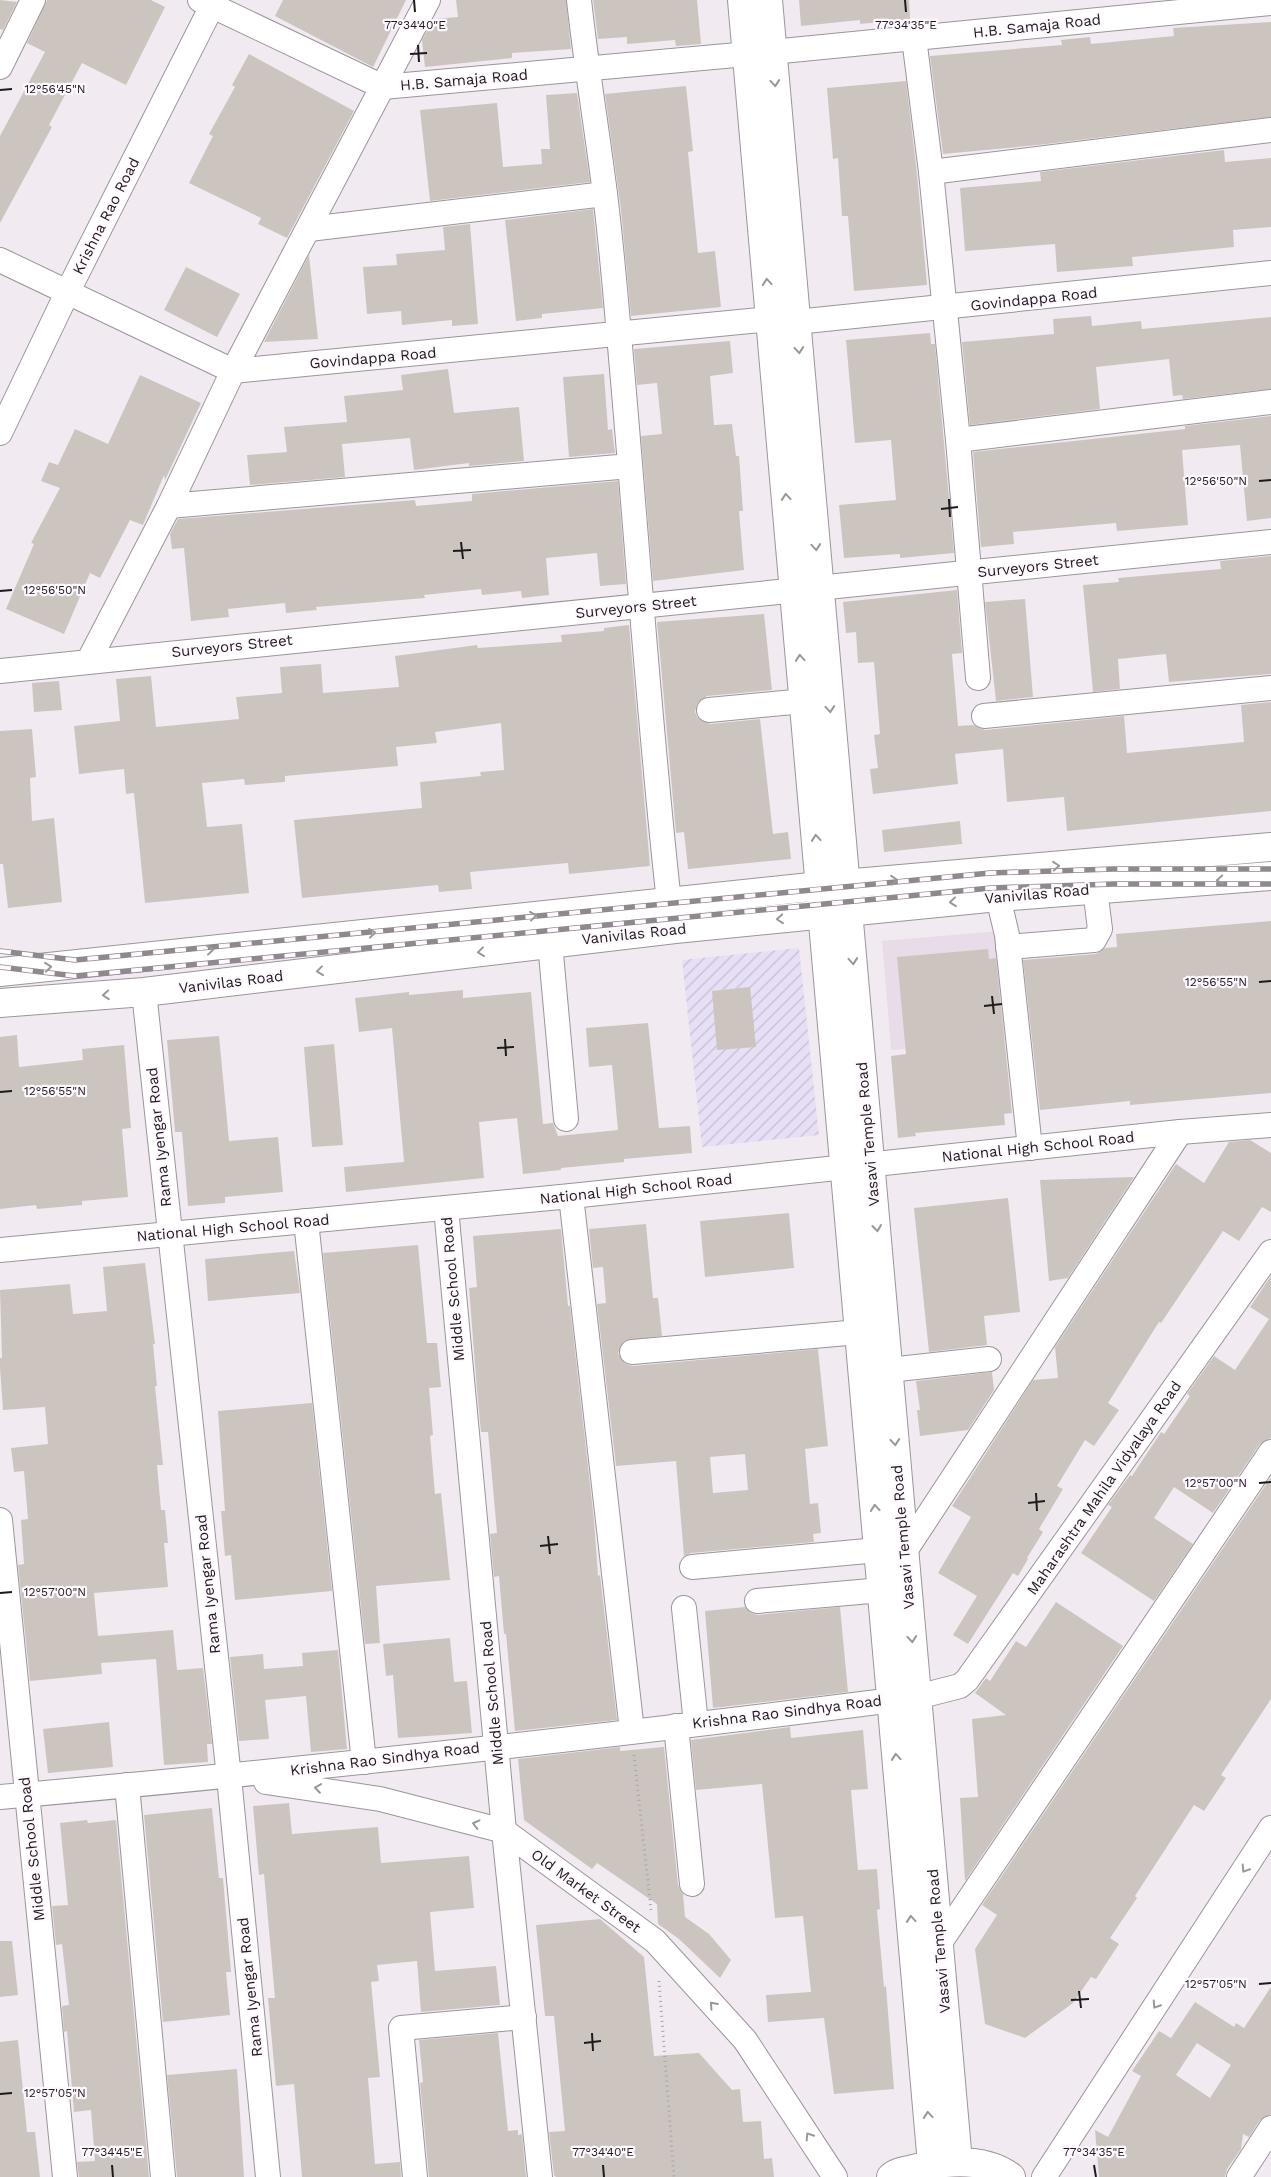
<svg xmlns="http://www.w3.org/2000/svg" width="1271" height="2177" font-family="'Work Sans',sans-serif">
  <defs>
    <pattern id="industrial-furrows" width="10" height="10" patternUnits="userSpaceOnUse" patternTransform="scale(1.25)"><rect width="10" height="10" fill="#e6dff5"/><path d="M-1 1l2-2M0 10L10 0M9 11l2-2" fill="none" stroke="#c5bfd1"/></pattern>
  </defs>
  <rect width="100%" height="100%" fill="#f1ebf1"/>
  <path fill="#e8dce8" d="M1011 930 1021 1039 891 1050 882 941Z"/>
  <path fill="url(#industrial-furrows)" d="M799 948 819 1135 702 1147 682 960Z"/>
  <g fill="#ccc5bf" fill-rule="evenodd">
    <path d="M0 0 17 2 3 30 0 29Z"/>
    <path d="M47 0H151L165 7 126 85 82 63 49 125 52 127 0 223V136L45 52 27 43Z"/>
    <path d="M283 0H406L373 67 275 16Z"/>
    <path d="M456 0H566L571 49 512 53V58L425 67 422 40 434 19 458 17Z"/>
    <path d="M593 0H697L701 44 676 46 675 40 627 44V37L598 39Z"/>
    <path d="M799 0H909L910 19 860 24V20L801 26Z"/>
    <path d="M1271 22V117L1038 145 943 154 930 56 1062 45 1061 40 1090 37 1091 44 1174 36 1173 28Z"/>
    <path d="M249 54 354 111 287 238 258 224 261 218 189 183 213 136 209 134 235 87 232 85Z"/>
    <path d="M906 81 917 174 927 285 854 291 848 216H842L838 158 833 159 827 88Z"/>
    <path d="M686 86 693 151 688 152 698 253 715 251 721 307 631 316 621 210 605 94Z"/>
    <path d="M577 93 590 182 430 201 420 110 497 103 503 167 542 164 541 149H550L546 95Z"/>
    <path d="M1224 150 1225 162 1271 158V227L1233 230 1234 247 1132 257 1133 266 1057 272 1055 244 965 251 960 188 1041 181 1040 172Z"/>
    <path d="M593 209 603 308 542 314V318L516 321 505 220Z"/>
    <path d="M470 224 478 324 452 326V320L402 325 401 311 367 314 363 267 397 265 396 254 445 250 443 227Z"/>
    <path d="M309 255 318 339 264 342Z"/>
    <path d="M186 267 240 294 217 337 164 310Z"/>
    <path d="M1091 316 1092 326 1141 321 1142 329 1271 317V389L1183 399 1182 395 1173 396 1169 359 1096 367 1100 409 970 425 962 342 1054 334 1053 319Z"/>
    <path d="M930 333 931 344H935L954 553 900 558V554L844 558 839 505 896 500 891 440 855 443 846 340Z"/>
    <path d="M730 341 733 373 710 376 714 425 732 424 736 456H739L743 511H739L744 570 653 581 641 436 662 434 657 383 637 385 634 349Z"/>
    <path d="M448 369 454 413 519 407 524 461 469 466V463L414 470 410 438 342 444 345 477 250 485 247 455 287 452 284 427 347 422 344 396 403 390 401 375Z"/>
    <path d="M604 374 608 430 612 429 615 453 569 457 563 377Z"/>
    <path d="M140 375 201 403 165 480 164 475 143 525 130 520 100 578 90 573 64 634 6 609 34 544 31 543 60 488 41 481 49 462 58 465 75 429 108 444Z"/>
    <path d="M1271 416V518L1247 521 1240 445 1182 450 1188 525 1117 531 1116 523 1013 532 1014 544 981 547 973 452 1185 429V426Z"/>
    <path d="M618 481 626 584 600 586 597 553 546 558 549 595 522 598 521 591 482 595 481 589 424 595 425 598 316 607 317 610 286 613 285 603 228 609 229 617 191 621 184 548 172 549 170 534 178 519 415 500 416 506 472 501V494Z"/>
    <path d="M1271 556V674L1169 682 1166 654 1118 659 1120 689 1093 692 1083 585 1119 582 1118 578 1221 569 1220 561Z"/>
    <path d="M957 590 962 653 952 654 958 726 973 725 985 730 1124 716 1127 753 1244 742 1241 705 1271 702V811L1067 831 1064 797 1007 802 1003 749 955 754 958 784 873 794 870 769 878 768 874 735 880 734 874 662 858 663 856 632 846 633 843 602Z"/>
    <path d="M1025 599 1033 697 996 701 985 602Z"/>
    <path d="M764 614 772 690 707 696 697 704 695 712 698 718 710 724 760 719 773 834 788 832 791 859 688 869 684 832 676 833 657 622Z"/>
    <path d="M629 625 650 866 569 874 568 863 470 872 472 889 439 892 438 885 302 898 294 820 422 808 420 782 481 776 480 772 504 770 501 723 435 732 437 743 396 747 398 766 285 776V782L245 785 244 779 202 783 207 827 242 824 249 893 145 903 134 793 126 794 124 769 79 774 74 726 120 721 116 679 151 676 156 727 239 719 236 697 282 693 280 667 321 664 323 693 399 687 395 656 477 645 478 648 562 642 561 635 604 631V628Z"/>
    <path d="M59 681 62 710 34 712 32 683Z"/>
    <path d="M32 729 36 777 30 778 32 821 54 818 62 902 8 908 3 864H0V731Z"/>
    <path d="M960 821 962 844 884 852 882 830Z"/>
    <path d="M1271 921V1093L1130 1105V1101L1040 1110 1023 960 1096 954 1105 948 1117 947 1116 934Z"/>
    <path d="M988 949 989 959 996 958 1012 1113 1004 1114 1005 1125 915 1133 916 1136 898 1138 891 1056 906 1054 897 957Z"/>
    <path d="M750 987 756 1047 717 1050 712 991Z"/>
    <path d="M463 990V998L531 992 543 1124 553 1123 558 1136 618 1130 612 1065 589 1067 586 1028 648 1023 659 1128 690 1126 692 1153 624 1159V1162L561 1168V1170L523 1174 517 1118 479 1122 484 1178 346 1192 344 1167 404 1162 392 1028 359 1032 355 998 409 992V995Z"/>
    <path d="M17 1035 19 1067 83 1060 82 1049 124 1045 131 1128 122 1129 128 1197 82 1201V1205L37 1209 36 1205 0 1209V1037Z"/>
    <path d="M219 1036 229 1141 278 1137 283 1192 225 1197V1203L188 1206 182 1132H175L167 1040Z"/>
    <path d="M334 1044 343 1145 312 1147 304 1047Z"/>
    <path d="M1250 1140 1271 1153V1212L1262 1207 1239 1241 1223 1231 1161 1323 1159 1322 1108 1403 1119 1410 1094 1446 1085 1440 1057 1486 1063 1489 1039 1529 1043 1532 1027 1558 1028 1559 1018 1576 1013 1573 968 1644 953 1635 977 1596 938 1573 971 1517 952 1506 1033 1380 1058 1378 1055 1347 1176 1164 1204 1183 1229 1142Z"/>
    <path d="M1134 1177 1068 1278 1049 1281 1040 1180Z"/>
    <path d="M1008 1198 1020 1312 984 1316 987 1345 929 1352 914 1208Z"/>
    <path d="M789 1213 794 1268 705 1277 700 1221Z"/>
    <path d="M646 1224 653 1298H658L662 1336 624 1341 618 1353 621 1359 626 1364 633 1366 818 1349 828 1446 805 1449 810 1504 818 1503 821 1533 813 1534 814 1542 691 1553 684 1556 676 1461 616 1466 597 1304 606 1303 603 1267 593 1268 589 1229ZM745 1454 748 1490 713 1493 710 1457Z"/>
    <path d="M561 1229 568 1306H570L594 1520 598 1576 600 1575 617 1720 515 1731 506 1634H504L499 1576 494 1577 490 1534 497 1533 488 1432H481L477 1390 469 1288 477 1287 473 1236Z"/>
    <path d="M418 1245 427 1343H437L441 1387 429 1388 433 1435 430 1436 435 1494 441 1493 450 1580 376 1586 380 1643 365 1644 323 1253Z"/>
    <path d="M294 1251 300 1293 208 1301 205 1259Z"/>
    <path d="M145 1263 155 1344H153L157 1386H155L163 1465H157L161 1510H165L168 1543H164L168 1587 94 1593 98 1636 173 1630 177 1670 203 1668 212 1744H207L208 1762 164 1765 156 1659 101 1663 102 1674 30 1681 18 1565 24 1564 21 1520 28 1519 24 1471 14 1472 11 1448 48 1444 45 1407 3 1410 0 1368V1358H2L0 1290 70 1284 73 1314 107 1311 103 1267Z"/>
    <path d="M1271 1276V1438L1260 1444 1213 1513 1174 1487 1154 1518 1193 1544 1154 1601 1081 1553 1112 1507 1108 1505 1130 1475 1132 1476 1161 1432 1164 1434 1190 1396 1187 1394 1214 1356 1235 1370 1269 1319 1250 1307Z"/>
    <path d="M992 1372 994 1390 968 1430 920 1436 917 1410H920L916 1381Z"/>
    <path d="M312 1403 332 1591 235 1600 231 1555 225 1556 221 1511H225L218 1411Z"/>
    <path d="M1271 1477V1699L1221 1775 1226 1778 1204 1811 1194 1805 1135 1896 1137 1898 1110 1938 1119 1944 1096 1979 1091 1977 1073 2003 1025 2038 985 2024 975 1949 997 1915 982 1905Z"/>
    <path d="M1056 1602 1123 1646 965 1881 960 1798 978 1797 972 1719 1006 1715 975 1693 986 1678 990 1681 1016 1641 1026 1647Z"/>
    <path d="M745 1607 751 1613 758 1615 840 1607 848 1692 713 1708 705 1611Z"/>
    <path d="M450 1638 454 1682 467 1681 472 1733 398 1738 393 1675 386 1676 383 1644Z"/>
    <path d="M338 1650 347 1749 311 1752 306 1696 265 1700 269 1739 239 1741 230 1657 263 1654 264 1669 303 1666 302 1653Z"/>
    <path d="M109 1722 113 1767 48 1773 43 1729Z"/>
    <path d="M790 1727 791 1738 863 1730 868 1789 851 1790 858 1870 877 1869 880 1909 877 1910 884 1987 886 1986 894 2089 834 2094 824 2018 768 2022 766 1995 811 1992 803 1916 775 1918 762 1784 696 1790 691 1740Z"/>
    <path d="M620 1747V1751L664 1747 678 1885 683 1894 685 1917 709 1934 731 1960 720 1978 679 1939 658 1924 657 1904 597 1863 592 1869 524 1820 518 1759Z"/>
    <path d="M289 1803 292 1834 378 1827 381 1863 469 1856 474 1908 430 1912 435 1971 496 1966 500 2005 421 2012 417 1961 377 1965 379 1981 371 1982 380 2077 368 2078 375 2164 400 2162 401 2177H302L294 2084 276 2086 268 1998H275L264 1874 259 1875 253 1806Z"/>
    <path d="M212 1808 219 1878H223L231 1972H226L230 2015 163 2022 144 1815Z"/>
    <path d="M87 1820 88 1823 116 1820 149 2177H79L77 2162 95 2161 91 2110 74 2112 67 2031 64 2032 62 2006 69 2005 62 1944 56 1945 52 1906 68 1905 60 1823Z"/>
    <path d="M600 1919 644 1957 654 2056 699 2053 732 2090 740 2089 743 2122 761 2121 764 2159 772 2158 774 2177H556L554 2175 549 2132 565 2131 554 2016H545L536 1925Z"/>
    <path d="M0 1941H12L18 1995 0 1997Z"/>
    <path d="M1271 1987V2114L1260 2120 1249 2137 1243 2134 1241 2149 1227 2169 1225 2177H1099L1095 2130 1108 2137 1141 2076 1132 2071 1159 2031 1171 2038 1195 2002 1234 2027 1236 2023 1244 2028ZM1197 2043 1231 2065 1210 2098 1176 2075Z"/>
    <path d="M498 2033 508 2131 518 2130V2135L522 2134 526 2177H429L420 2083 423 2082 419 2040Z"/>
    <path d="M18 2040 27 2132H35L40 2177H0V2042Z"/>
    <path d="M237 2069 244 2177H177L167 2075Z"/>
  </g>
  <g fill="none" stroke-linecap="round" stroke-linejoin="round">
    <g stroke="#9b959b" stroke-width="26">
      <g id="minor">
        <path d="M200 0 383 87 792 50 1271 3"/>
        <path d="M579 0C586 65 597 129 605 194 611 241 615 288 619 335 636 524 648 713 669 902"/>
        <path d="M914 38 931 172 958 440 978 678"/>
        <path d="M0 67 33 0"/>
        <path d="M931 172 1271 130"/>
        <path d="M309 229 605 194"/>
        <path d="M0 260 233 371 770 319"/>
        <path d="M796 322 1271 273"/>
        <path d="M0 433 68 291 215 0"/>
        <path d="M958 440 1271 402"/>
        <path d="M169 506 630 466"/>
        <path d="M89 660 169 506 233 371 428 0"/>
        <path d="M0 671 1271 542"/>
        <path d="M709 710 804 701"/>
        <path d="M984 716 1271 688"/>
        <path d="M998 897 1007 935 1030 1148"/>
        <path d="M550 943 566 1119"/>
        <path d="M1008 947 1094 940 1100 929 1095 889"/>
        <path d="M144 992 229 1777 268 2177"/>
        <path d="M571 1196 632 1731"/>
        <path d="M446 1208 504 1831 540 2177"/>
        <path d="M306 1221 364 1762"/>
        <path d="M0 1250 571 1196 1180 1132 1271 1125"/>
        <path d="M632 1352 859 1332"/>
        <path d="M889 1370 989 1359"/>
        <path d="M0 1520 65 2177"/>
        <path d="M905 1551 1180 1132"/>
        <path d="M692 1567 878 1550"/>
        <path d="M757 1601 882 1590"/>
        <path d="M684 1608 696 1724"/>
        <path d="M676 1726 692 1884"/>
        <path d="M266 1782 380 1799 504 1831 655 1941 745 2040 835 2177"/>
        <path d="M127 1785 163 2177"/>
        <path d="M0 1797C306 1770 612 1736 917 1697L960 1686 967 1680 1271 1252"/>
        <path d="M930 1945 939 1944 1271 1452"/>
        <path d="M415 2177 401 2028 524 2017"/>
        <path d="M1044 2177 1271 1828"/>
        <path d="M1239 2177 1271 2128"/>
      </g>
    </g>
    <g stroke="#9b959b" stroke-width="30">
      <g id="major">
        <path d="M742 0 932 2164"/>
        <path d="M768 0 958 2162"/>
        <path d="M0 972 820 886 1271 847"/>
        <path d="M0 1003 144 992 675 929 998 897 1271 876"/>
        <path d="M891 2177C896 2172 905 2171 913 2169 944 2161 984 2157 1011 2177"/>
      </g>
    </g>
    <g stroke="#a8a4a8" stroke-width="3" stroke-dasharray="1 4" stroke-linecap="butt">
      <path d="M634 1755 651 1910"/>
      <path d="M659 1981 674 2177"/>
    </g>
    <use href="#minor" stroke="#fff" stroke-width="24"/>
    <use href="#major" stroke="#fff" stroke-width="28"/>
    <g stroke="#8d898d" stroke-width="5.5">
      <g id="rail">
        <path d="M0 951 75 960 990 873 1113 869H1271"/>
        <path d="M0 967 75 976 991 888 1114 884H1271"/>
      </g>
    </g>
    <use href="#rail" stroke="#fff8ff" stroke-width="4" stroke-dasharray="11" stroke-linecap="butt"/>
  </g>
  <defs><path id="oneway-chevron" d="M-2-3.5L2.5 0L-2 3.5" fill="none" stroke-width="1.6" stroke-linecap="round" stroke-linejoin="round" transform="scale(1.25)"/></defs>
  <g stroke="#999899">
    <use href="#oneway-chevron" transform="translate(775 83) rotate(85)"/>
    <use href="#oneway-chevron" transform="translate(767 282) rotate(-95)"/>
    <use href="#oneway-chevron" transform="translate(799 350) rotate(85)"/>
    <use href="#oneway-chevron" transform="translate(786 497) rotate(-95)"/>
    <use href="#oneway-chevron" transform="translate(816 547) rotate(85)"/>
    <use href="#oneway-chevron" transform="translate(800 658) rotate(-95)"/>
    <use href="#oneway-chevron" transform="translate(830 709) rotate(85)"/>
    <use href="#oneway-chevron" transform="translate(816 838) rotate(-95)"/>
    <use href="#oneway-chevron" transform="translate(1056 866) rotate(-5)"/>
    <use href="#oneway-chevron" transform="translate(894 880) rotate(-5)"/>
    <use href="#oneway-chevron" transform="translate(1220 880) rotate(176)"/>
    <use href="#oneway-chevron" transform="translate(953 902) rotate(174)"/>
    <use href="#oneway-chevron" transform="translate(533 916) rotate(-6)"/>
    <use href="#oneway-chevron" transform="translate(780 919) rotate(175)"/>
    <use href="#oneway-chevron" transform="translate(372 933) rotate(-6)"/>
    <use href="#oneway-chevron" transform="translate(210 950) rotate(-6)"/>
    <use href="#oneway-chevron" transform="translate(481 952) rotate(173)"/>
    <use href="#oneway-chevron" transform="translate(853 961) rotate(85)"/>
    <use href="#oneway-chevron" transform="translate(48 967) rotate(-6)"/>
    <use href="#oneway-chevron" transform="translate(320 971) rotate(173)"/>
    <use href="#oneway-chevron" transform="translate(106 995) rotate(176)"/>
    <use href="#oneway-chevron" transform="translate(877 1228) rotate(84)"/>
    <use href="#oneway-chevron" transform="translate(895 1442) rotate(85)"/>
    <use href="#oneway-chevron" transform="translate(875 1508) rotate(-95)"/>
    <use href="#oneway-chevron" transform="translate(912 1639) rotate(85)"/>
    <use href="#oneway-chevron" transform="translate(896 1757) rotate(-95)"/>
    <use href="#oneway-chevron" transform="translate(318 1788) rotate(-172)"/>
    <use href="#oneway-chevron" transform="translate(476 1824) rotate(-166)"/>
    <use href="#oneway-chevron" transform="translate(1245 1869) rotate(123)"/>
    <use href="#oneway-chevron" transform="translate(911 1919) rotate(-95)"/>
    <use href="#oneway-chevron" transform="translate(713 2005) rotate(-132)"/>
    <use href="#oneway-chevron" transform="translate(1156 2005) rotate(123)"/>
    <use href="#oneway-chevron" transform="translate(928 2115) rotate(-95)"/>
    <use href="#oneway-chevron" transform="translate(809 2136) rotate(-123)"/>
  </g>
  <path fill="none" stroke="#1c1a1c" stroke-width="2" d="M414 0 415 12M905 0 906 12M418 45 419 62M410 54 427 53M0 90 12 89M1259 481 1271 480M949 499 950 517M941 509 958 507M461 542 463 559M453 551 471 550M0 591 12 590M1259 982 1271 981M992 996 994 1014M984 1006 1002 1004M505 1039 506 1056M497 1048 514 1047M0 1092 12 1091M1259 1483 1271 1482M1036 1493 1037 1511M1028 1503 1045 1501M548 1536 550 1554M540 1546 558 1544M0 1593 12 1592M1259 1984 1271 1983M1079 1991 1081 2008M1071 2000 1089 1999M592 2033 593 2051M584 2043 601 2041M0 2094 12 2093M112 2165 113 2177M603 2165 604 2177M1094 2165 1096 2177"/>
  <g text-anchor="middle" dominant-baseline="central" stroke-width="4.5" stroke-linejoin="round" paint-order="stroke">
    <g font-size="15" fill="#1c1a1c" stroke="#fff8ff">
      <text transform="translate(1037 26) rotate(-6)">H.B. Samaja Road</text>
      <text transform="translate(464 80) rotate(-5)">H.B. Samaja Road</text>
      <text transform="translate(106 216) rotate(-63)">Krishna Rao Road</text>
      <text transform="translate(1034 299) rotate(-6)">Govindappa Road</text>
      <text transform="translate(373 358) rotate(-5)">Govindappa Road</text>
      <text transform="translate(1038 566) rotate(-6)">Surveyors Street</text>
      <text transform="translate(636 607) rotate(-6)">Surveyors Street</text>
      <text transform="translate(232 646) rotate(-6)">Surveyors Street</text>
      <text transform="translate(1037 894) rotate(-5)">Vanivilas Road</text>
      <text transform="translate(634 934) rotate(-6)">Vanivilas Road</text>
      <text transform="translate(231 982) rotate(-7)">Vanivilas Road</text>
      <text transform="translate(868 1134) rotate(-95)">Vasavi Temple Road</text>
      <text transform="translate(159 1137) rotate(-96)">Rama Iyengar Road</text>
      <text transform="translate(1038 1147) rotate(-6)">National High School Road</text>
      <text transform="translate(636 1189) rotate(-6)">National High School Road</text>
      <text transform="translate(233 1228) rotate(-5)">National High School Road</text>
      <text transform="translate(453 1289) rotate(-95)">Middle School Road</text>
      <text transform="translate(1104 1488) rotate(-55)">Maharashtra Mahila Vidyalaya Road</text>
      <text transform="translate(903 1537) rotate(-95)">Vasavi Temple Road</text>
      <text transform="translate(208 1584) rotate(-96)">Rama Iyengar Road</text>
      <text transform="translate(492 1693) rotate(-95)">Middle School Road</text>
      <text transform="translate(787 1712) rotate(-7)">Krishna Rao Sindhya Road</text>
      <text transform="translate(385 1759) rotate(-7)">Krishna Rao Sindhya Road</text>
      <text transform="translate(32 1849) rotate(-96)">Middle School Road</text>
      <text transform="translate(586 1891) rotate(36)">Old Market Street</text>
      <text transform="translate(939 1941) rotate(-95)">Vasavi Temple Road</text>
      <text transform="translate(250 1987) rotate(-96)">Rama Iyengar Road</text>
    </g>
  </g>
  <g font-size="12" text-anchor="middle" fill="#1c1a1c" stroke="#fff8ff" stroke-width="4.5" stroke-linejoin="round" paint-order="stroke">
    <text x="415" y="29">77°34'40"E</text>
    <text x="906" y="29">77°34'35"E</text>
    <text x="55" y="93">12°56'45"N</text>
    <text x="1216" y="485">12°56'50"N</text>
    <text x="55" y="594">12°56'50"N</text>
    <text x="1216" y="986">12°56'55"N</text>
    <text x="55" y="1095">12°56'55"N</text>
    <text x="1216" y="1487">12°57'00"N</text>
    <text x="55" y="1596">12°57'00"N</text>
    <text x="1216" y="1988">12°57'05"N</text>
    <text x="55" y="2097">12°57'05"N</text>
    <text x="112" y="2156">77°34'45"E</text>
    <text x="603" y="2156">77°34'40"E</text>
    <text x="1094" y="2156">77°34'35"E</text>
  </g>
</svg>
